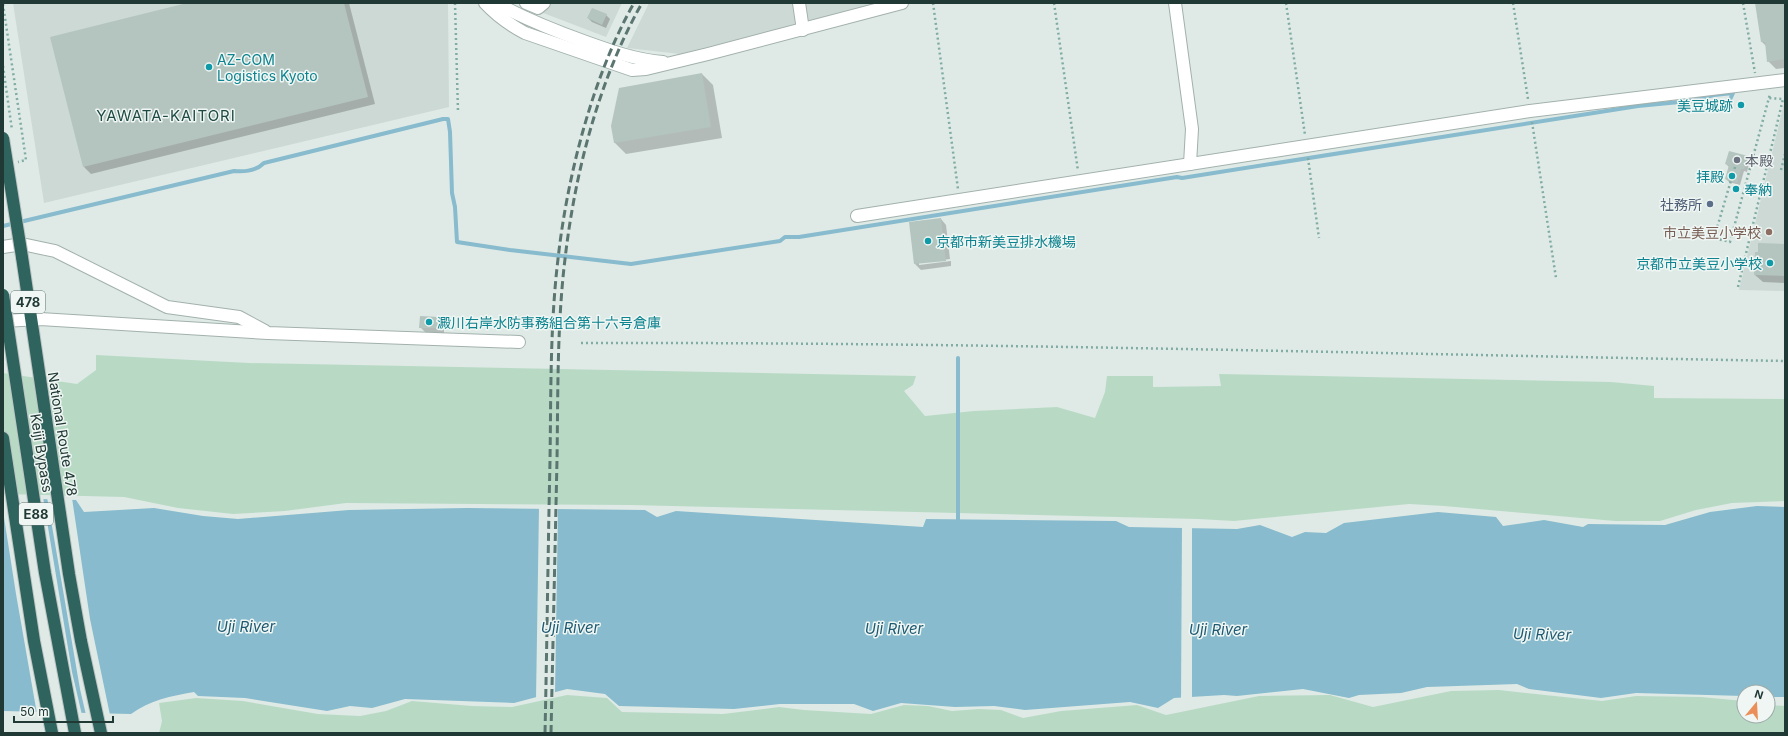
<svg xmlns="http://www.w3.org/2000/svg" width="1788" height="736" font-family="Inter,'Noto Sans JP',sans-serif">
  <rect width="100%" height="100%" fill="#dfeae6"/>
  <g fill="#cdd9d5">
    <path d="M13 3H448L449 107 44 203Z"/>
    <path d="M517 3H622L606 37Z"/>
    <path d="M649 3H881L680 54 627 48Z"/>
    <path d="M1785 99V291L1739 290 1767 174Z"/>
  </g>
  <g fill="#b8dac5">
    <path d="M96 355 249 363 916 376 913 385 904 391 925 416 974 411 1057 407 1095 418 1105 392 1107 376H1153V387L1221 386 1219 374 1611 382 1654 386V398L1785 399V501L1732 503 1696 510 1660 521H1615L1444 506 1409 504 1234 521 1198 519 630 505 346 503 285 511 233 514 178 508 124 497 3 494V373L77 384 96 370Z"/>
    <path d="M1499 690 1602 701 1636 696 1701 697 1744 701V716H1768V705L1785 706V733H159L162 721 159 703 196 698 243 701 318 714 360 716 386 711 412 701 472 706 512 707 567 695 607 698 622 712 723 714 779 707 804 710 871 714 904 705 928 706 952 711 979 709 1001 710 1023 718 1061 711 1137 705 1166 715 1259 696 1330 695 1373 707 1451 691Z"/>
  </g>
  <path fill="#88bbcd" d="M3 498 76 500 84 512 154 508 203 516 238 519 349 510 467 508 645 510 657 517 676 511 923 527 926 519 1116 521 1129 527 1237 529 1260 525 1292 537 1305 532 1326 533 1344 523 1438 512 1496 517 1503 526 1544 520 1583 527 1588 524 1665 525 1710 512 1757 506 1785 507V697H1768V692H1744V696L1636 693 1601 698 1529 689 1517 684 1427 687 1401 693 1359 695 1349 698 1303 689 1237 696 1224 695 1174 698 1158 708 1130 702 1025 710 994 706 955 707 901 703 873 711 854 704H780L734 709 619 706 605 694 567 689 514 703 405 699 372 708 350 706 327 711 245 698 198 696 194 692C171 696 150 700 131 714L3 711Z"/>
  <g fill="#dfeae6">
    <path d="M3 496 43 497 72 672 82 715 37 714 16 594 3 511Z"/>
    <path d="M47 497 72 498 90 619 110 715H86L80 689Z"/>
    <path d="M539 507H558L555 694 536 699Z"/>
    <path d="M1182 526H1192V699L1181 700Z"/>
  </g>
  <g fill="#0003">
    <path d="M192 3H349L375 104 91 174 84 167Z"/>
    <path d="M1756 3H1785V68L1776 69 1768 61 1766 46 1762 42Z"/>
    <path d="M606 15 610 19 606 28 592 22 588 18Z"/>
    <path d="M702 74 713 85 722 138 626 154 615 143 612 126Z"/>
    <path d="M1747 157 1750 160 1747 172 1744 171 1740 185 1729 182 1726 179 1729 167 1726 164Z"/>
    <path d="M941 219 946 225 950 259 919 263V265L951 261V266L921 270 915 264Z"/>
    <path d="M1785 245V283L1763 282 1755 275Z"/>
    <path d="M439 318 444 323V334L426 333 420 327Z"/>
  </g>
  <g fill="none" stroke-linecap="round" stroke-linejoin="round">
    <g stroke="#88bbcd" stroke-width="4">
      <path d="M3 226 234 171C244 172 256 171 264 163L443 119H448L450 132 452 193 455 207 457 242 510 250 631 264 780 241 785 237H799L1177 177 1182 178 1638 106 1690 101 1714 95 1733 93 1729 102"/>
      <path d="M958 358V523"/>
    </g>
  </g>
  <g fill="#b4c4bf">
    <path d="M187 3H344L368 97 83 167 50 37Z"/>
    <path d="M1755 3H1785V59L1767 62 1765 42H1761Z"/>
    <path d="M592 8 607 14 602 25 587 18Z"/>
    <path d="M702 73 711 127 614 143 611 126 619 88Z"/>
    <path d="M1729 151 1748 156 1744 169H1741L1737 183 1725 179 1729 165 1725 164Z"/>
    <path d="M941 218 946 261 914 264 909 222Z"/>
    <path d="M1758 243 1785 244V276L1754 275 1755 252H1758Z"/>
    <path d="M420 316 439 317V328H419Z"/>
  </g>
  <g fill="none" stroke-linecap="round" stroke-linejoin="round">
    <g stroke="#a2b1ad" stroke-width="14">
      <g id="minor">
        <path d="M485 3C497 16 510 25 525 33L632 70 646 69 708 54 902 3"/>
        <path d="M496 3C525 19 555 31 586 42 611 51 636 60 663 62"/>
        <path d="M526 3 538 8 544 3"/>
        <path d="M799 3 803 30"/>
        <path d="M1175 3 1192 129 1190 164"/>
        <path d="M857 216 1530 111 1785 80"/>
        <path d="M3 247 22 244 55 251 167 307 239 317 265 331"/>
        <path d="M3 321 40 319 268 333 519 342"/>
      </g>
    </g>
    <g stroke="#bcc4c2" stroke-width="14">
      <g id="highway">
        <path d="M22 257 69 574 81 641 101 733"/>
        <path d="M3 438 34 641 52 733"/>
      </g>
    </g>
    <g stroke="#80aca3" stroke-width="2.5" stroke-dasharray="2 3" stroke-linecap="butt">
      <path d="M455 3 458 112"/>
      <path d="M933 3 958 189"/>
      <path d="M1054 3 1078 171"/>
      <path d="M1286 3 1305 135"/>
      <path d="M1513 3 1528 99"/>
      <path d="M1743 3 1755 73"/>
      <path d="M3 4 26 160 18 162"/>
      <path d="M1532 122 1556 278"/>
      <path d="M1308 158 1319 238"/>
      <path d="M1735 167 1714 238 1730 242 1770 94"/>
      <path d="M1781 170 1785 154"/>
      <path d="M1738 287 1783 99 1769 98"/>
      <path d="M581 343C982 342 1384 354 1785 361"/>
    </g>
    <use href="#minor" stroke="#fff" stroke-width="12"/>
    <use href="#highway" stroke="#2e635e" stroke-width="12"/>
    <g stroke="#5b7570" stroke-width="3" stroke-dasharray="8 4" stroke-linecap="butt">
      <path d="M545 733C547 642 548 551 550 461 551 394 550 326 558 259 567 177 593 75 634 3"/>
      <path d="M551 733C553 642 555 551 557 460 558 394 557 325 565 259 575 172 599 79 642 3"/>
    </g>
    <g stroke="#bcc4c2" stroke-width="14" stroke-linecap="butt">
      <g id="highway-bridge">
        <path d="M3 138 22 257"/>
        <path d="M3 295 45 573 75 733"/>
      </g>
    </g>
    <path stroke="#80aca3" stroke-width="2.5" stroke-dasharray="2 3" stroke-linecap="butt" d="M3 66 12 130"/>
    <use href="#highway-bridge" stroke="#2e635e" stroke-width="12"/>
  </g>
  <g fill="#0f9aa8" stroke="#eff6f3" stroke-width="1.5">
    <circle cx="209" cy="67" r="4"/>
    <circle cx="1741" cy="105" r="4"/>
    <circle cx="1732" cy="176" r="4"/>
    <circle cx="1736" cy="189" r="4"/>
    <circle cx="928" cy="241" r="4"/>
    <circle cx="1770" cy="263" r="4"/>
    <circle cx="429" cy="322" r="4"/>
  </g>
  <circle fill="#6b7280" stroke="#eff6f3" stroke-width="1.5" cx="1737" cy="160" r="4"/>
  <circle fill="#5c6f8a" stroke="#eff6f3" stroke-width="1.5" cx="1710" cy="204" r="4"/>
  <circle fill="#8d6e63" stroke="#eff6f3" stroke-width="1.5" cx="1769" cy="232" r="4"/>
  <g text-anchor="middle" dominant-baseline="central" stroke-width="3" stroke-linejoin="round" paint-order="stroke">
    <g fill="#eff6f3" stroke="#5f726e" stroke-width="1">
      <rect x="11" y="291" width="34" height="22" rx="3"/>
      <rect x="19" y="503" width="34" height="22" rx="3"/>
    </g>
    <g font-size="13" font-weight="bold" fill="#213935">
      <text x="28" y="302">478</text>
      <text x="36" y="514">E88</text>
    </g>
    <g font-size="14" fill="#0d838f" stroke="#eff6f3" text-anchor="start">
      <text x="217" y="59">AZ-COM<tspan x="217" dy="16">Logistics Kyoto</tspan></text>
      <text x="1733" y="105" text-anchor="end">美豆城跡</text>
      <text x="1724" y="176" text-anchor="end">拝殿</text>
      <text x="1744" y="189">奉納</text>
      <text x="936" y="241">京都市新美豆排水機場</text>
      <text x="1762" y="263" text-anchor="end">京都市立美豆小学校</text>
      <text x="437" y="322">澱川右岸水防事務組合第十六号倉庫</text>
    </g>
    <g font-size="14" fill="#5b616d" stroke="#eff6f3" text-anchor="start">
      <text x="1745" y="160">本殿</text>
    </g>
    <g font-size="14" fill="#4e5e75" stroke="#eff6f3" text-anchor="end">
      <text x="1702" y="204">社務所</text>
    </g>
    <g font-size="14" fill="#785e54" stroke="#eff6f3" text-anchor="end">
      <text x="1761" y="232">市立美豆小学校</text>
    </g>
    <g font-size="14" fill="#213935" stroke="#eff6f3">
      <text transform="translate(63 434) rotate(81)">National Route 478</text>
      <text transform="translate(42 453) rotate(81)">Keiji Bypass</text>
    </g>
    <g font-size="15" letter-spacing="1" fill="#1e4a44" stroke="#eff6f3">
      <text x="166" y="115">YAWATA-KAITORI</text>
    </g>
    <g font-size="15" font-style="italic" fill="#1e5a72" stroke="#eff6f3">
      <text x="246" y="626">Uji River</text>
      <text x="570" y="627">Uji River</text>
      <text x="894" y="628">Uji River</text>
      <text x="1218" y="629">Uji River</text>
      <text transform="translate(1542 634) rotate(1)">Uji River</text>
    </g>
  </g>
  <rect width="1788" height="736" fill="none" stroke="#213935" stroke-width="8"/>
  <g transform="translate(1756 704) rotate(18)"><circle r="19" fill="#eff6f3" stroke="#9daaa7"/>
  <path d="M0-3L7 15L0 10L-7 15Z" fill="#ec8e5a"/>
  <text y="-6" font-size="11" font-weight="bold" text-anchor="middle" fill="#213935">N</text>
  </g>
  <path d="M14 716v6h99v-6" fill="none" stroke="#213935" stroke-width="2"/>
  <text x="20" y="716" font-size="12" fill="#213935" stroke="#eff6f3" stroke-width="3" paint-order="stroke">50 m</text>
</svg>
